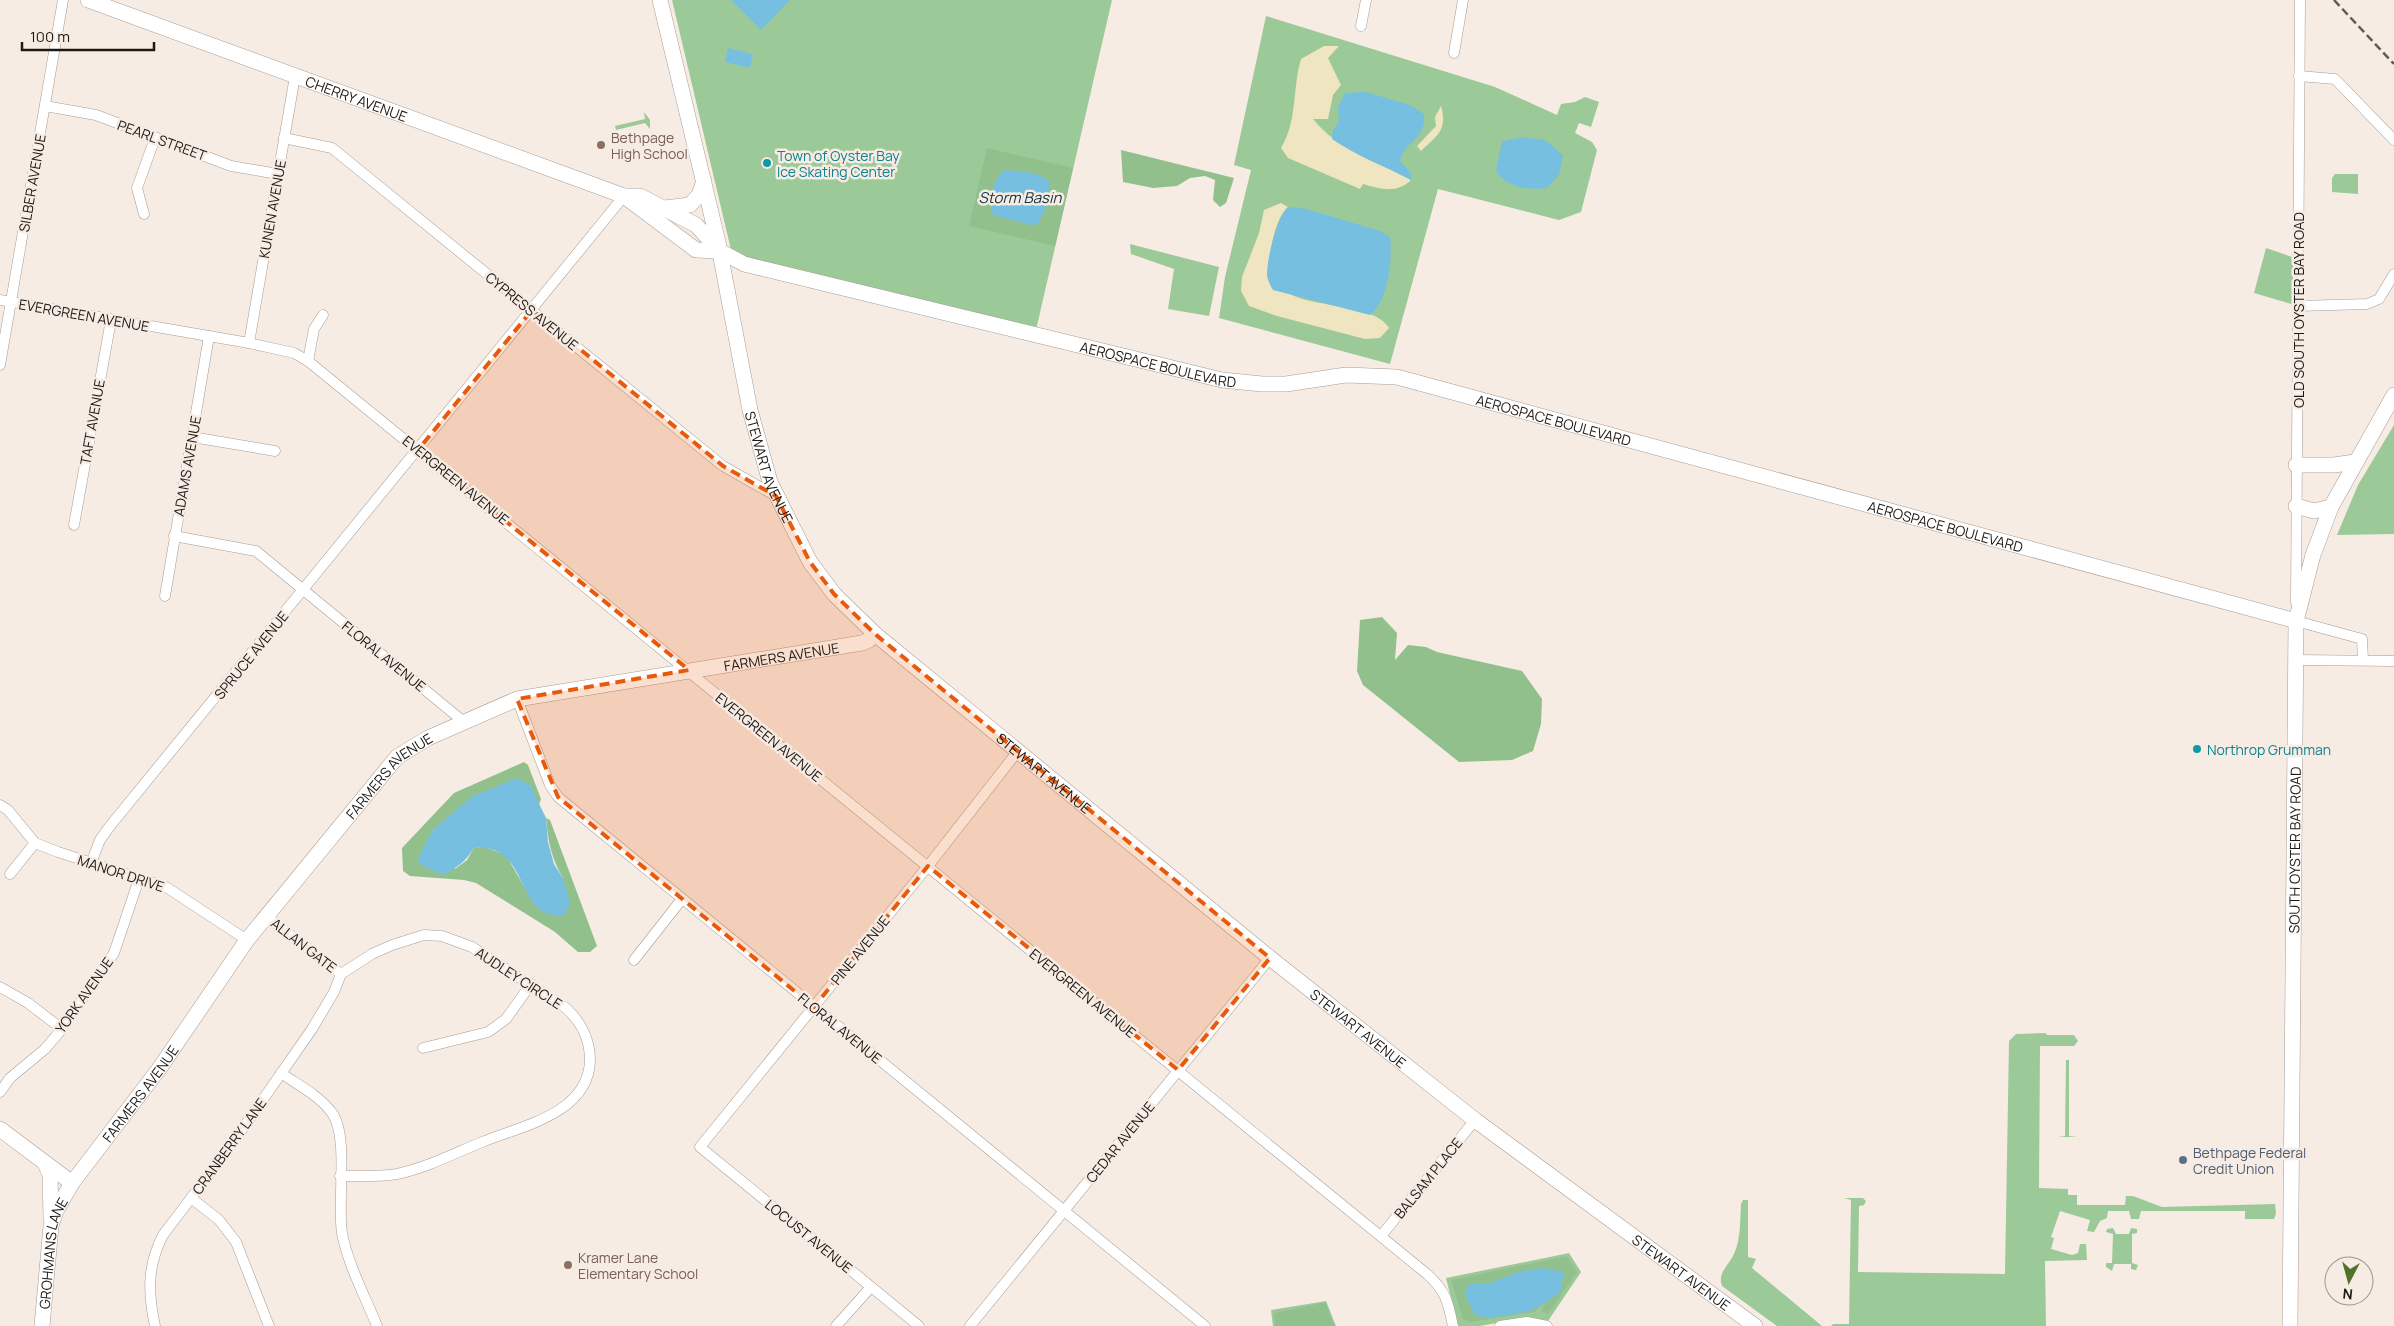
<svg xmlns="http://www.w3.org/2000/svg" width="2394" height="1326" font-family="Manrope,sans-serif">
  <rect width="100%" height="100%" fill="#f7ece4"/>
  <g fill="#9cc998">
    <path d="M672 0H1112L1036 330 732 254Z"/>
    <path d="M1266 16 1495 87 1557 115 1561 104 1575 102 1585 97 1599 102 1591 127 1579 123 1575 133 1592 142 1597 150 1581 212 1559 220 1438 189 1390 364 1219 318 1225 277 1251 170 1234 165Z"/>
    <path d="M644 112 650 120V129L645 123 616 130 615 126 645 119Z"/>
    <path d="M2335 174H2358V194L2332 192V178Z"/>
    <path d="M1130 244 1219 267 1209 316 1168 309 1174 269 1131 254Z"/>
    <path d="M2266 248 2298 259V306L2254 293Z"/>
    <path d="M2394 425V534L2337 535 2358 485Z"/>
    <path d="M2046 1033 2047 1035H2074L2078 1041 2074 1046H2040L2039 1188 2068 1189V1195H2077V1205H2125L2126 1196H2133L2162 1207 2275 1204 2276 1213 2274 1219H2245V1211H2141L2139 1219H2131L2129 1211H2108L2107 1218 2100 1221 2094 1232 2087 1231 2090 1220 2060 1211 2051 1237 2054 1238 2051 1249 2072 1255 2078 1253 2080 1244H2086L2087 1260 2045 1261 2046 1326H1831L1833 1324H1849L1851 1200 1844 1198H1863L1866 1201 1864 1205 1859 1206 1858 1272 2005 1274 2009 1041 2016 1034Z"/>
    <path d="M2066 1060H2069V1136L2077 1137H2058L2065 1136Z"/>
    <path d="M1743 1200H1748V1257L1756 1259 1752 1268 1822 1326H1777L1722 1286C1717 1273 1729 1265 1734 1254 1741 1238 1740 1221 1741 1204Z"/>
    <path d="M2113 1228 2116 1234H2129L2131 1228 2137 1229V1233L2132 1234V1263L2138 1265 2136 1270 2131 1269V1264H2114L2112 1271 2106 1267V1263H2112L2113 1234 2106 1232 2107 1229Z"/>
    <path d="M1569 1253 1581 1272 1548 1321 1524 1318 1480 1326H1458L1446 1278Z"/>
    <path d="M1326 1301 1336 1326H1273L1271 1310Z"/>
  </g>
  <g fill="#92c08d">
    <path d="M987 148 1073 168 1055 246 969 226Z"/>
    <path d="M1121 150 1234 178 1226 203 1220 207 1213 200 1215 180 1205 176 1190 178 1177 186 1153 188 1123 182Z"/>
    <path d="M1382 617 1397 633 1395 660 1408 645 1426 647 1437 652 1522 671 1542 699 1541 724 1533 751 1512 760 1459 762 1363 685 1357 671 1360 620Z"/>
    <path d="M524 762 528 765 541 799 536 814 449 818 432 831 455 869 467 860 474 848 485 847 506 855 534 904 563 878C551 858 548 841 546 818L550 820 597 946 590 952H578L555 932 476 883 464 880 410 876 403 871 402 848 454 793Z"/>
    <path d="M1567 1256 1577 1272 1548 1314 1541 1311 1546 1302 1534 1312 1469 1322 1463 1319 1451 1280Z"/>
    <path d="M1322 1303H1326L1334 1326H1275L1274 1313Z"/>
  </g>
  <g fill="#efe5c0">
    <path d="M1324 46H1339L1328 58 1341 85 1333 95 1328 119H1313C1339 151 1376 161 1411 180 1397 194 1380 189 1363 184L1360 189 1288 158 1281 148C1298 120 1292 89 1301 59Z"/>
    <path d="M1441 106C1448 130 1437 136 1421 151L1417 146 1436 126 1435 117Z"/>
    <path d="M1281 203 1288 207C1274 220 1272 247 1268 265 1274 273 1283 291 1292 295 1315 307 1377 305 1389 328L1380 338 1365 339 1277 316 1249 306 1241 291 1242 277 1259 233 1264 210Z"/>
  </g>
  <g fill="#77bfe0">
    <path d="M731 0H790L761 30Z"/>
    <path d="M728 48 753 54 750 68 725 62Z"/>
    <path d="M1366 92 1410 105 1424 114C1426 141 1405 140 1400 161L1411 173V180C1385 166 1356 156 1332 139L1333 130 1339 121 1338 107 1345 93Z"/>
    <path d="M1523 137 1545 140 1563 155 1559 175 1547 188C1529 190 1506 188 1496 171L1502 141Z"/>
    <path d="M1006 170C1021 171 1039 172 1050 182L1046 207 1038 224 1031 225 993 215C988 202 993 176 1006 170Z"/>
    <path d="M1288 207 1307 209 1380 231 1390 237C1393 259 1388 301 1370 315L1273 290C1270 285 1268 281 1267 275 1267 259 1276 218 1288 207Z"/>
    <path d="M517 778 530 785 546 818 548 842 554 864 563 878 570 903 564 915C559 915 552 915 548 914 516 903 525 843 474 848 466 861 457 868 443 875L421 865 418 859 432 831 471 797Z"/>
    <path d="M1542 1268 1564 1272 1560 1292C1552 1298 1543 1305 1534 1309 1521 1314 1487 1320 1475 1315L1465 1295 1467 1287 1472 1283H1490L1521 1271Z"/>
  </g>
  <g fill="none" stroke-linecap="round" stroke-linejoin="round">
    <g stroke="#a69c94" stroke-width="11">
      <g id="street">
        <path d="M1361 26 1366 0"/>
        <path d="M1454 53 1463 0"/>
        <path d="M2299 76 2335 79 2394 140"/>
        <path d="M45 106 96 115 231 166 278 174"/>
        <path d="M284 138 332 148 723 466 776 496"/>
        <path d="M144 214 137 188 155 138"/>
        <path d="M0 300 249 343 294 353 308 361 1427 1274C1446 1291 1448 1302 1453 1326"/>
        <path d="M2298 306 2367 304 2379 299 2394 274"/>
        <path d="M249 343 295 76"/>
        <path d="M308 361 314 329 323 315"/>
        <path d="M0 365 63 0"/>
        <path d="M192 437 275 451"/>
        <path d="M74 525 111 320"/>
        <path d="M174 536 256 551 464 722"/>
        <path d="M165 596 209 336"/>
        <path d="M2296 602 2300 0"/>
        <path d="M2296 617V621L2362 639 2363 660"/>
        <path d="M2296 660 2394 661"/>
        <path d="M517 699 550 785 558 797 1205 1326"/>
        <path d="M0 805 8 810 35 843 58 852 166 887 247 940"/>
        <path d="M91 863 100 840 110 826 624 196"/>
        <path d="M10 874 35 843"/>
        <path d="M267 917 341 974"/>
        <path d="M634 960 682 899"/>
        <path d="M0 987 28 1003 62 1029"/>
        <path d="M423 1048 488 1032 506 1019 531 984"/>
        <path d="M281 1073C298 1085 320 1096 332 1113 349 1136 337 1202 342 1233 348 1265 365 1296 377 1326"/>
        <path d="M0 1092 10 1078 45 1049 62 1029 114 953 139 879"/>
        <path d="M340 1176C359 1176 378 1177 397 1174 426 1168 455 1153 482 1142 521 1126 588 1114 590 1061 590 1039 582 1023 566 1008L472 947 442 936 424 935 392 945 372 954 341 974"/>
        <path d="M191 1198 219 1220 236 1242 269 1326"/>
        <path d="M1381 1236 1475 1120"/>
        <path d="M155 1326C148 1293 147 1266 163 1235L232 1144 312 1029 334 992 341 974"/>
        <path d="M836 1326 871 1287"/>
        <path d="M919 1326 700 1147 928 866 1018 751"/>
        <path d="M970 1326 1270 958"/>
        <path d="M1500 1326 1527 1322 1547 1326"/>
      </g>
    </g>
    <g stroke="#a69c94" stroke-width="16">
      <g id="secondary">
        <path id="s1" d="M88 0 624 196 696 250 720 251"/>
        <path id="s2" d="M660 0 718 242 750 410 770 482 810 562 834 594 875 634 1270 958 1475 1120 1755 1326"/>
        <path id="s3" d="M624 196H640L696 225 720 251 744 264 1222 380 1262 384H1286L1346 375 1397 377 2296 621"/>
        <path d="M665 208 690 205 699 195 704 181"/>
        <path d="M2296 465H2334L2355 462"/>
        <path d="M2296 506 2314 511 2331 507"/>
        <path d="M0 1129 72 1183"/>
        <path d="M45 1163 50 1175 51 1218"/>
        <path id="s4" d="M42 1326 51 1226 56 1211 72 1183 159 1069 247 940 397 757 428 738 517 699 862 643 869 640 875 634"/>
        <path id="s5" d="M2290 1326 2296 621 2313 555 2331 507 2394 395"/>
      </g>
    </g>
    <use href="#street" stroke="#fff" stroke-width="10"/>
    <use href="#secondary" stroke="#fff" stroke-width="15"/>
    <path stroke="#615b56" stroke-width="2.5" stroke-dasharray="8 4" stroke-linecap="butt" d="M2334 0 2394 64"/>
  </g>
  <path fill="#e8590c" fill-opacity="0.2" stroke="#e8590c" stroke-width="4" stroke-dasharray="10 6" stroke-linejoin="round" d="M532 310 723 466 776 496 810 562 834 594 875 634 1270 958 1178 1070 928 866 814 1007 558 797 517 699 689 670 418 450Z"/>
  <g fill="#8d6e63" stroke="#f7ece4" stroke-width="2">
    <circle cx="601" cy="145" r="5"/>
    <circle cx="568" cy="1265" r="5"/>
  </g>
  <g fill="#0f9aa8" stroke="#f7ece4" stroke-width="2">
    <circle cx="767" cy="163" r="5"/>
    <circle cx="2197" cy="749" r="5"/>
  </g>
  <circle fill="#5c6f8a" stroke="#f7ece4" stroke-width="2" cx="2183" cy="1160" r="5"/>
  <g text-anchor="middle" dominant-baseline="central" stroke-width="5" stroke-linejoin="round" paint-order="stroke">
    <g font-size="14" fill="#1c1815" stroke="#f7ece4">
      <text stroke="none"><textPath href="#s1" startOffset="286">CHERRY AVENUE</textPath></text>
      <text transform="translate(162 140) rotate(20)">PEARL STREET</text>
      <text transform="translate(32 183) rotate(-80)">SILBER AVENUE</text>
      <text transform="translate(272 209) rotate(-80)">KUNEN AVENUE</text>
      <text transform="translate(2298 310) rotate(-90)">OLD SOUTH OYSTER BAY ROAD</text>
      <text transform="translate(532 311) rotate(39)">CYPRESS AVENUE</text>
      <text transform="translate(84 315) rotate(10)">EVERGREEN AVENUE</text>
      <text stroke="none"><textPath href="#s3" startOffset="568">AEROSPACE BOULEVARD</textPath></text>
      <text stroke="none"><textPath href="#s3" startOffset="972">AEROSPACE BOULEVARD</textPath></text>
      <text transform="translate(92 422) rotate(-80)">TAFT AVENUE</text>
      <text transform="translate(187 466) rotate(-80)">ADAMS AVENUE</text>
      <text stroke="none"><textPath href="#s2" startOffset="480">STEWART AVENUE</textPath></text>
      <text transform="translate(456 480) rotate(39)">EVERGREEN AVENUE</text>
      <text stroke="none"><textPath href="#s3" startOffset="1378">AEROSPACE BOULEVARD</textPath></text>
      <text transform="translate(251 655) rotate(-51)">SPRUCE AVENUE</text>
      <text transform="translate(384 656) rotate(39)">FLORAL AVENUE</text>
      <text stroke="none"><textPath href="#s4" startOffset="1086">FARMERS AVENUE</textPath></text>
      <text transform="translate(769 737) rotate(39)">EVERGREEN AVENUE</text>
      <text stroke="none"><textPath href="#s2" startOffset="900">STEWART AVENUE</textPath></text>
      <text stroke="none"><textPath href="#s4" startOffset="666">FARMERS AVENUE</textPath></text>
      <text stroke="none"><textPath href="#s5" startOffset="476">SOUTH OYSTER BAY ROAD</textPath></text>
      <text transform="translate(121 873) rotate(18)">MANOR DRIVE</text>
      <text transform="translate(304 945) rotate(38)">ALLAN GATE</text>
      <text transform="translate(860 950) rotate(-51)">PINE AVENUE</text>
      <text transform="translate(519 978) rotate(33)">AUDLEY CIRCLE</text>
      <text transform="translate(1083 993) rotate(39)">EVERGREEN AVENUE</text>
      <text transform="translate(84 995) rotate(-55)">YORK AVENUE</text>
      <text transform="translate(840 1028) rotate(39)">FLORAL AVENUE</text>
      <text stroke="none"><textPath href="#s2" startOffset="1305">STEWART AVENUE</textPath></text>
      <text stroke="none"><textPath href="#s4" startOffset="261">FARMERS AVENUE</textPath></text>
      <text transform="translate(1120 1142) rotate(-51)">CEDAR AVENUE</text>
      <text transform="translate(229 1146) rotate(-54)">CRANBERRY LANE</text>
      <text transform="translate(1428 1178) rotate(-51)">BALSAM PLACE</text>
      <text transform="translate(809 1236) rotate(39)">LOCUST AVENUE</text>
      <text stroke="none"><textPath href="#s4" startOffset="74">GROHMANS LANE</textPath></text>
      <text stroke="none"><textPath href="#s2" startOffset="1710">STEWART AVENUE</textPath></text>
    </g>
    <g font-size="14" fill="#785e54" stroke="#f7ece4" text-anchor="start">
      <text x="611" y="137">Bethpage<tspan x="611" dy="16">High School</tspan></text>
      <text x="578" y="1257">Kramer Lane<tspan x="578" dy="16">Elementary School</tspan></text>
    </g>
    <g font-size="14" fill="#0d838f" stroke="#f7ece4" text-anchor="start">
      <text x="777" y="155">Town of Oyster Bay<tspan x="777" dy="16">Ice Skating Center</tspan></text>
      <text x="2207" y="749">Northrop Grumman</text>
    </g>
    <g font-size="14" fill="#4e5e75" stroke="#f7ece4" text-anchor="start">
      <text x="2193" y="1152">Bethpage Federal<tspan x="2193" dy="16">Credit Union</tspan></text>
    </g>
    <g font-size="15" font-style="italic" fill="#103240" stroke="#f7ece4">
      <text x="1020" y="197">Storm Basin</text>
    </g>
  </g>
  <g transform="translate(2349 1281) rotate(186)"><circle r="24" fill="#f7ece4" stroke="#9f9791"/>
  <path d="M0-4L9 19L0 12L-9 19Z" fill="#517229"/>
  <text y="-8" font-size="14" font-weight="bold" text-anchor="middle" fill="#1c1815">N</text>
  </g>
  <path d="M22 42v8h132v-8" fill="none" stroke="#1c1815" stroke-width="2.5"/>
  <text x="30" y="42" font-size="15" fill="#1c1815" stroke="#f7ece4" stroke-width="4" paint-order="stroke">100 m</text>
</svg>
